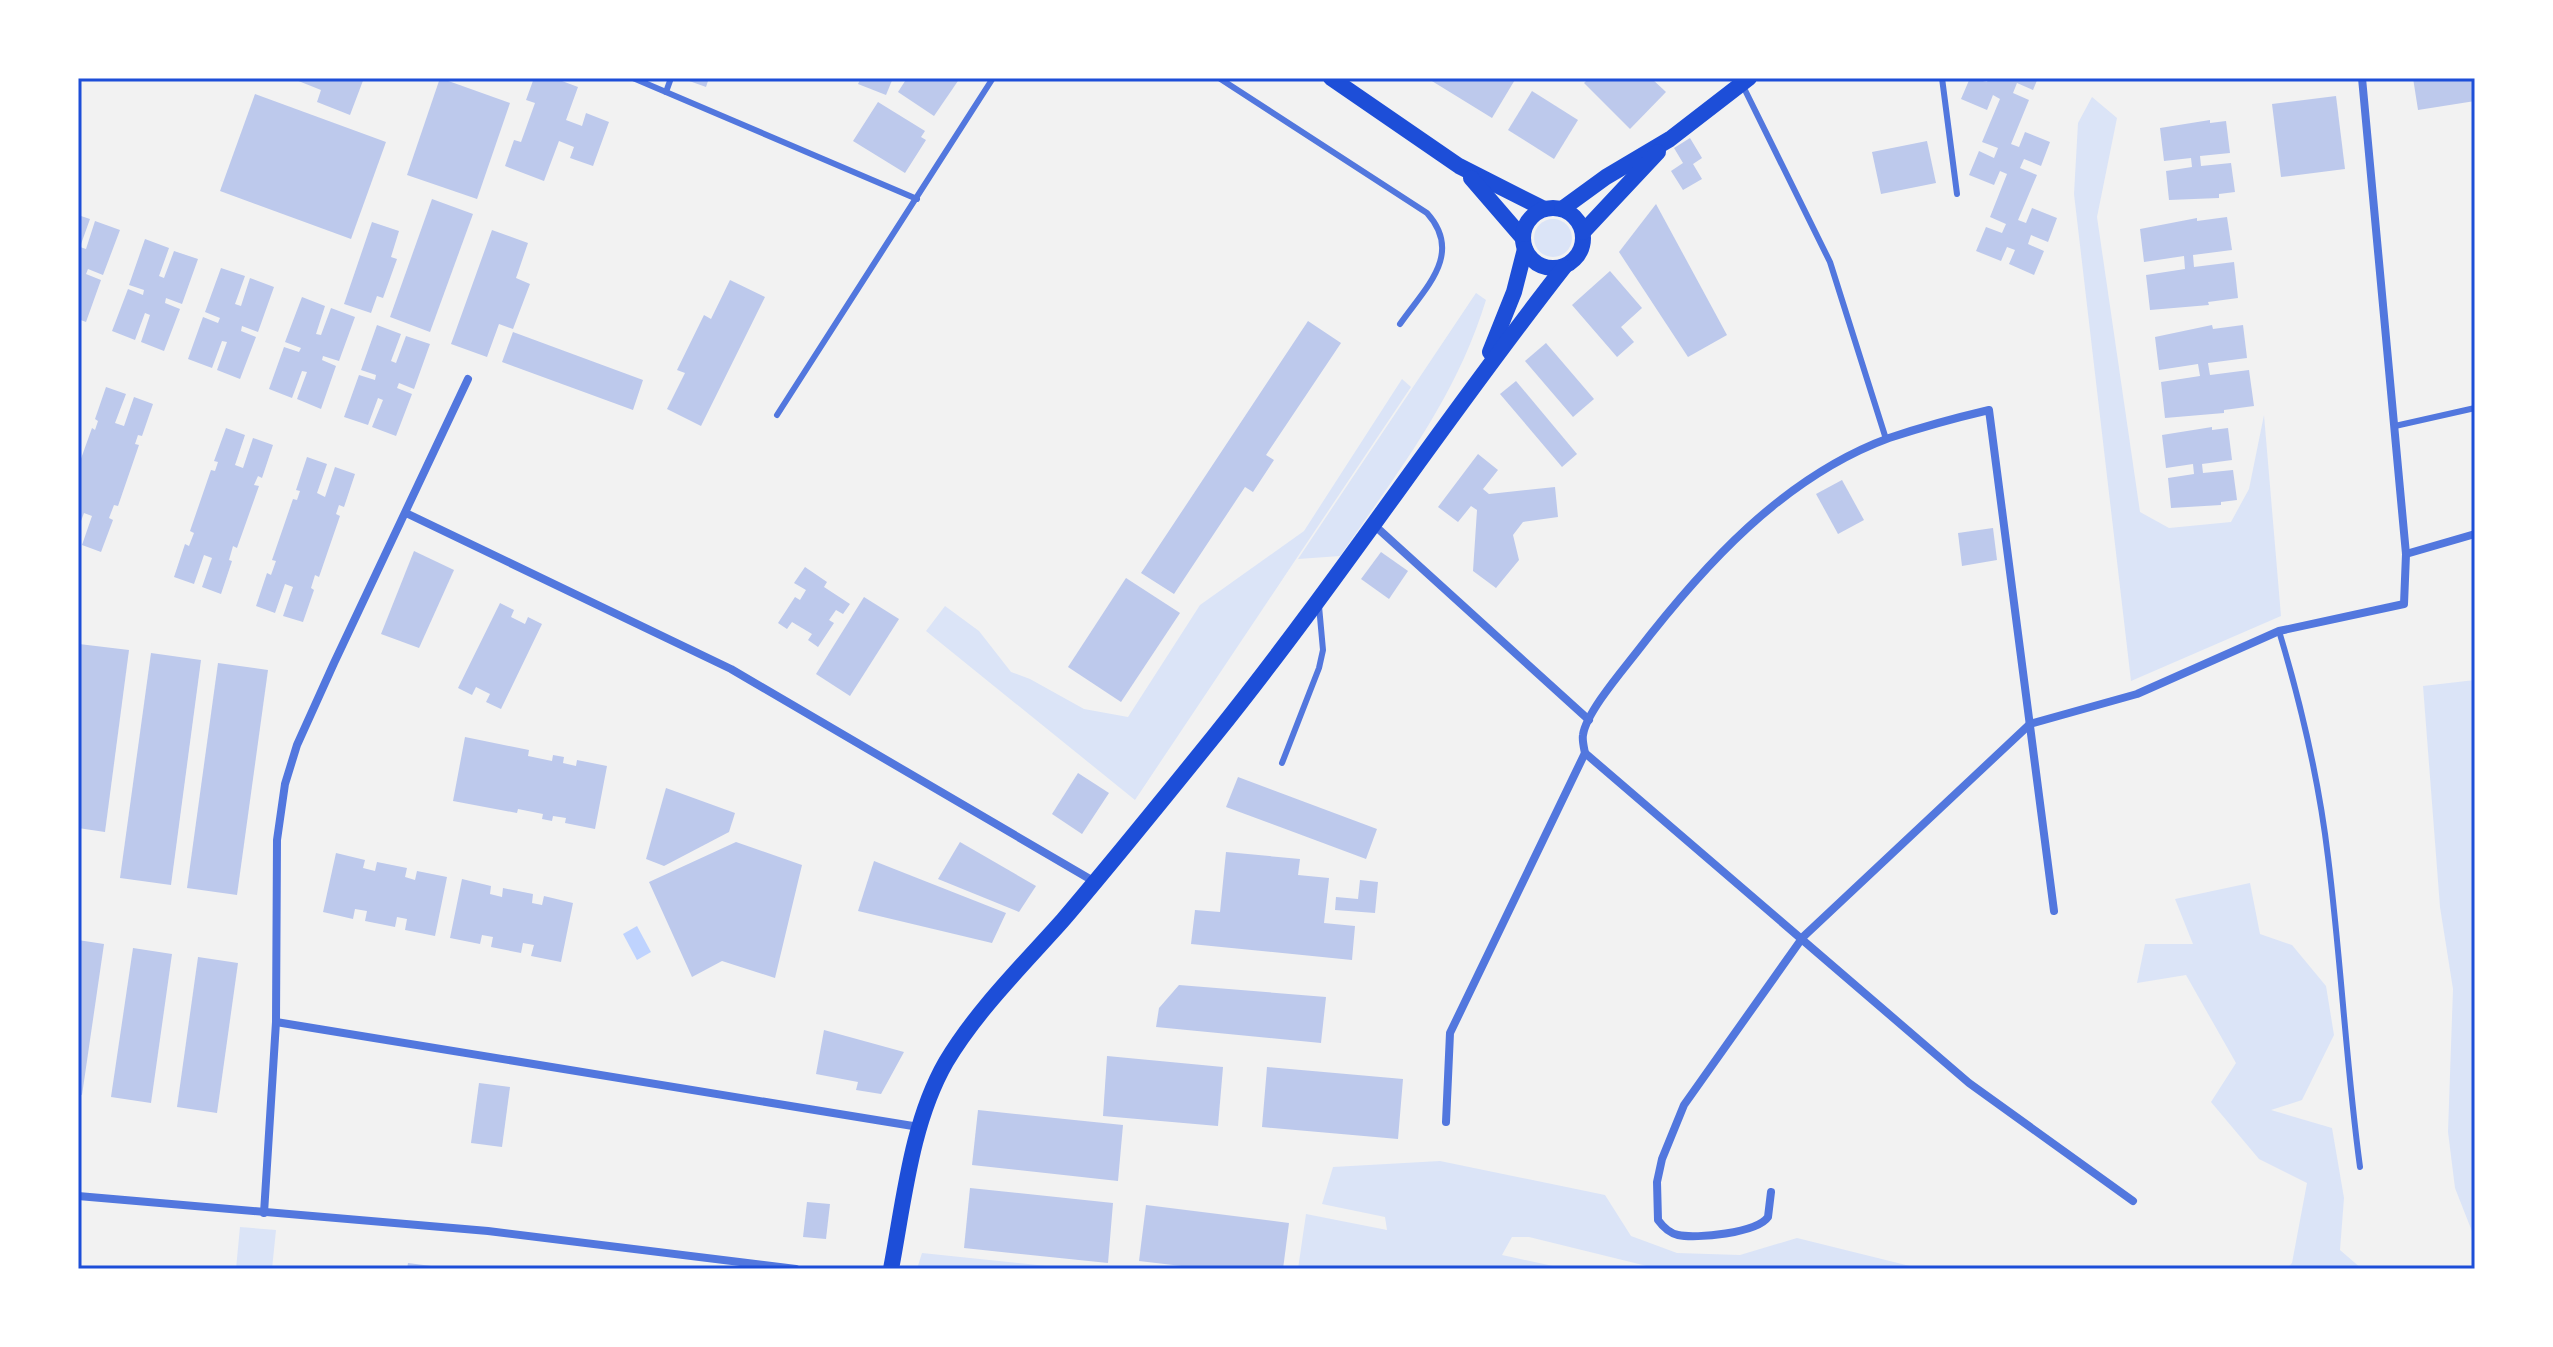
<svg xmlns="http://www.w3.org/2000/svg" width="2553" height="1347" font-family="Georgia,serif">
  <rect width="100%" height="100%" fill="#f2f2f2"/>
  <g fill="#dbe4f7">
    <path d="M2092 97 2117 118 2097 217 2140 512 2169 528 2231 522 2249 489 2264 415 2281 616 2131 681 2074 194 2078 123Z"/>
    <circle cx="1553" cy="238" r="19"/>
    <path d="M1476 293 1486 300C1455 400 1399 470 1340 556L1298 559Z"/>
    <path d="M1402 379 1411 387 1135 800 926 631 945 606 979 631 1011 672 1030 679 1084 709 1128 717 1200 605 1304 531Z"/>
    <path d="M2475 680V1239L2455 1188 2448 1132 2453 989 2440 907 2423 686Z"/>
    <path d="M2250 883 2260 934 2292 945 2326 986 2334 1035 2302 1100 2271 1110 2332 1128 2344 1198 2340 1250 2362 1269H2286L2292 1263 2307 1183 2259 1159 2211 1102 2236 1063 2186 975 2137 983 2145 944H2193L2175 899Z"/>
    <path d="M1440 1161 1605 1195 1631 1236 1677 1253 1740 1255 1797 1238 1922 1269H1659L1529 1237H1512L1502 1255 1567 1269H1298L1306 1214 1387 1230 1385 1217 1322 1204 1333 1167Z"/>
    <path d="M240 1227 276 1230 272 1269H236Z"/>
    <path d="M922 1253 1075 1269H917Z"/>
  </g>
  <path fill="#bfd3fe" d="M637 926 651 952 637 960 623 934Z"/>
  <g fill="#bdc9ec">
    <path d="M291 78H364L350 115 317 102 321 90Z"/>
    <path d="M440 78 510 103 477 199 407 175Z"/>
    <path d="M534 78H554L578 87 566 120 582 126 586 113 609 122 593 166 570 158 574 147 559 141 544 181 505 166 514 140 521 142 535 103 526 100Z"/>
    <path d="M681 78H709L706 87Z"/>
    <path d="M861 78H893L886 95 858 84Z"/>
    <path d="M907 78H960L934 116 898 92Z"/>
    <path d="M1427 78H1516L1492 118Z"/>
    <path d="M1589 78H1651L1666 92 1630 129 1584 83Z"/>
    <path d="M1970 78 1987 82 1989 78H2038L2033 90 2017 83 2013 93 2029 100 2011 144 2019 147 2025 132 2050 142 2041 166 2024 159 2020 168 2037 175 2018 220 2026 223 2032 208 2057 218 2048 242 2031 235 2028 244 2044 251 2034 275 2009 264 2015 250 2007 247 2001 261 1976 251 1986 227 2002 233 2006 224 1990 217 2007 174 2000 171 1994 185 1969 175 1979 151 1994 158 1998 148 1982 142 2000 99 1993 95 1987 110 1961 99Z"/>
    <path d="M2413 78H2475V101L2418 110Z"/>
    <path d="M1532 91 1578 120 1554 159 1508 130Z"/>
    <path d="M255 94 386 142 351 239 220 191Z"/>
    <path d="M2336 96 2345 169 2281 177 2272 104Z"/>
    <path d="M878 102 925 131 921 137 926 140 905 173 853 141Z"/>
    <path d="M2210 120V123L2226 121 2230 153 2200 156 2201 166 2231 163 2235 192 2219 194V198L2169 200 2166 171 2192 167 2191 158 2164 161 2160 128Z"/>
    <path d="M1690 138 1702 158 1693 164 1702 179 1683 190 1671 171 1683 163 1674 148Z"/>
    <path d="M1927 141 1936 183 1881 194 1872 152Z"/>
    <path d="M432 199 473 214 430 332 390 317Z"/>
    <path d="M1656 204 1727 335 1688 357 1619 252Z"/>
    <path d="M78 215 90 219 80 247 86 249 95 221 120 230 103 275 88 269 86 274 101 280 86 322 78 319Z"/>
    <path d="M2227 217 2232 250 2193 255 2194 267 2234 262 2238 298 2208 302 2209 305 2150 310 2146 275 2185 269 2184 256 2144 262 2140 229 2197 218V221Z"/>
    <path d="M372 222 399 231 391 257 397 259 383 298 377 296 371 313 344 304Z"/>
    <path d="M492 230 528 243 516 278 530 284 513 329 499 324 487 357 451 344Z"/>
    <path d="M145 239 169 248 159 276 164 278 174 251 198 259 182 304 166 298 165 303 180 309 164 351 141 342 150 315 145 313 135 340 112 331 128 289 143 295 144 290 129 285Z"/>
    <path d="M221 268 245 276 235 304 241 306 250 278 274 287 258 332 242 326 241 331 256 337 240 379 217 370 227 342 222 341 212 368 188 359 203 317 218 323 220 318 205 312Z"/>
    <path d="M1610 271 1642 308 1621 327 1634 342 1617 357 1572 305Z"/>
    <path d="M730 280 765 297 701 426 667 409 685 373 677 370 704 315 711 319Z"/>
    <path d="M302 297 325 306 316 334 321 335 331 308 355 317 339 361 323 356 322 360 336 366 321 409 297 399 307 372 302 371 292 398 269 389 284 347 299 352 301 348 285 342Z"/>
    <path d="M1308 321 1341 343 1266 455 1274 460 1253 492 1245 487 1174 594 1141 573Z"/>
    <path d="M377 325 401 334 391 361 396 363 406 336 430 344 414 389 399 383 397 388 412 394 396 436 372 427 383 400 378 398 368 425 344 417 359 375 375 380 376 375 361 370Z"/>
    <path d="M2212 325 2213 329 2243 325 2247 358 2208 363 2210 375 2249 370 2254 406 2224 410V413L2165 418 2161 382 2200 376 2198 364 2159 370 2155 337Z"/>
    <path d="M513 332 643 380 633 410 502 362Z"/>
    <path d="M1546 343 1594 399 1573 417 1525 361Z"/>
    <path d="M1516 381 1577 454 1562 467 1500 394Z"/>
    <path d="M106 387 126 394 115 423 124 426 134 397 153 404 142 436 138 435 135 444 139 445 118 506 114 505 109 518 113 520 101 552 82 545 92 516 84 513 78 529V467L92 428 95 430 98 421 95 419Z"/>
    <path d="M2212 427V430L2228 428 2232 460 2202 464 2203 473 2233 470 2237 500 2221 502V505L2171 508 2168 478 2194 474 2193 464 2166 468 2162 435Z"/>
    <path d="M226 428 245 435 235 465 243 468 253 438 273 445 262 478 258 476 254 485 259 486 237 548 233 546 229 560 232 561 221 594 202 587 212 558 204 555 194 584 174 577 185 544 189 546 194 533 190 531 211 470 215 471 218 462 214 461Z"/>
    <path d="M1478 454 1498 470 1483 489 1489 494 1555 487 1558 517 1523 522 1513 535 1519 560 1496 588 1473 571 1477 510 1471 506 1458 522 1438 507Z"/>
    <path d="M307 457 327 464 317 493 325 497 335 467 355 474 344 507 339 505 336 514 340 516 319 577 315 575 311 588 314 590 303 622 283 616 293 587 285 584 275 613 256 606 267 573 271 575 276 561 272 560 293 499 297 500 300 491 296 490Z"/>
    <path d="M1842 480 1864 520 1838 534 1816 494Z"/>
    <path d="M1993 528 1997 560 1962 566 1958 533Z"/>
    <path d="M414 551 454 570 419 648 381 634Z"/>
    <path d="M1381 552 1408 571 1389 599 1361 579Z"/>
    <path d="M805 567 827 582 824 587 850 604 843 614 836 610 829 620 834 623 818 647 808 640 812 634 792 622 787 629 778 623 795 597 800 600 806 590 794 583Z"/>
    <path d="M1126 578 1180 613 1121 702 1068 667Z"/>
    <path d="M864 597 899 619 850 696 816 674Z"/>
    <path d="M500 603 514 610 511 617 525 624 528 617 542 624 501 709 486 702 490 694 476 687 472 695 458 688Z"/>
    <path d="M79 644 129 650 105 832 78 828Z"/>
    <path d="M151 653 201 660 171 885 120 878Z"/>
    <path d="M218 663 268 670 237 895 187 888Z"/>
    <path d="M465 737 529 750 528 756 552 761 553 755 564 757 563 763 576 766 577 760 607 766 595 829 565 823 566 818 553 816 552 821 542 819 543 814 518 809 517 813 453 801Z"/>
    <path d="M1078 773 1109 793 1082 834 1052 814Z"/>
    <path d="M1238 777 1377 829 1366 859 1226 807Z"/>
    <path d="M666 788 735 813 729 832 664 866 646 859Z"/>
    <path d="M736 842 802 865 775 978 722 961 692 977 649 882Z"/>
    <path d="M960 842 1036 886 1019 912 938 879Z"/>
    <path d="M1226 852 1300 859 1298 875 1329 878 1324 923 1355 926 1352 960 1191 944 1195 910 1220 912Z"/>
    <path d="M336 853 365 860 363 868 375 871 377 862 407 868 405 877 415 880 417 871 447 877 435 936 405 930 407 919 397 917 395 927 365 921 367 911 355 909 353 919 323 912Z"/>
    <path d="M874 861 1006 913 992 943 858 911Z"/>
    <path d="M462 879 491 886 490 894 502 897 503 888 533 894 532 903 542 905 544 896 573 903 561 962 531 956 534 945 523 943 521 953 491 947 493 937 482 935 480 944 450 938Z"/>
    <path d="M1360 880 1378 882 1375 913 1335 910 1336 897 1358 899Z"/>
    <path d="M78 940 104 944 82 1095 78 1094Z"/>
    <path d="M133 948 172 954 151 1103 111 1097Z"/>
    <path d="M198 957 238 963 217 1113 177 1107Z"/>
    <path d="M1179 985 1326 997 1321 1043 1156 1027 1159 1008Z"/>
    <path d="M824 1030 904 1052 881 1094 856 1090 858 1082 816 1074Z"/>
    <path d="M1107 1056 1223 1067 1218 1126 1103 1116Z"/>
    <path d="M1267 1067 1403 1079 1398 1139 1262 1127Z"/>
    <path d="M479 1083 510 1087 502 1147 471 1143Z"/>
    <path d="M978 1110 1123 1125 1118 1181 972 1165Z"/>
    <path d="M970 1188 1113 1203 1108 1263 964 1248Z"/>
    <path d="M807 1202 830 1204 826 1239 803 1237Z"/>
    <path d="M1146 1205 1289 1223 1283 1269H1207L1139 1261Z"/>
    <path d="M408 1263 439 1267V1269H407Z"/>
  </g>
  <g fill="none" stroke-linecap="round" stroke-linejoin="round">
    <g stroke="#5277de" stroke-width="6">
      <path d="M633 78 917 199"/>
      <path d="M1219 78 1427 213C1464 254 1425 288 1400 324"/>
      <path d="M1942 78 1957 194"/>
      <path d="M1742 84 1830 262 1886 439"/>
      <path d="M666 92 671 78"/>
      <path d="M777 415 993 78"/>
      <path d="M2395 426 2475 408"/>
      <path d="M2279 631C2301 704 2319 781 2328 857 2341 960 2346 1064 2360 1167"/>
      <path d="M1282 763 1319 668 1323 650 1319 606"/>
    </g>
    <g stroke="#5277de" stroke-width="8">
      <path d="M406 513 731 669 1095 882"/>
      <path d="M1374 525 1589 720"/>
      <path d="M2406 554 2475 534"/>
      <path d="M1585 753 1969 1083 2133 1201"/>
      <path d="M276 1022 919 1127"/>
      <path d="M1446 1122 1450 1033 1585 753C1584 748 1582 740 1583 735 1586 713 1622 671 1636 653 1703 566 1783 477 1889 438 1922 427 1955 418 1989 410L2054 911"/>
      <path d="M1771 1192 1768 1217C1757 1233 1696 1239 1678 1235 1669 1233 1663 1227 1658 1220L1657 1182 1662 1159 1684 1105 1803 937 2030 724 2137 694 2279 631 2404 604 2406 554 2362 78"/>
      <path d="M78 1196 488 1231 796 1269"/>
      <path d="M264 1213 276 1022 277 840 285 784 297 745 334 663 468 379"/>
    </g>
    <g stroke="#1d4ed8" stroke-width="16">
      <path d="M1331 78 1459 166 1544 209"/>
      <path d="M1471 178 1522 237"/>
      <circle cx="1553" cy="238" r="30"/>
      <path d="M1562 209 1606 177 1670 139 1749 78"/>
      <path d="M1583 232 1658 152"/>
      <path d="M1490 352 1514 292 1525 249"/>
      <path d="M891 1269C904 1201 911 1123 946 1062 977 1010 1023 965 1063 920 1115 859 1165 797 1215 735 1337 583 1444 420 1564 267"/>
    </g>
  </g>
  <rect width="2553" height="1347" fill="none" stroke="#ffffff" stroke-width="160"/>
  <rect x="80" y="80" width="2393" height="1187" fill="none" stroke="#1d4ed8" stroke-width="3"/>
</svg>
